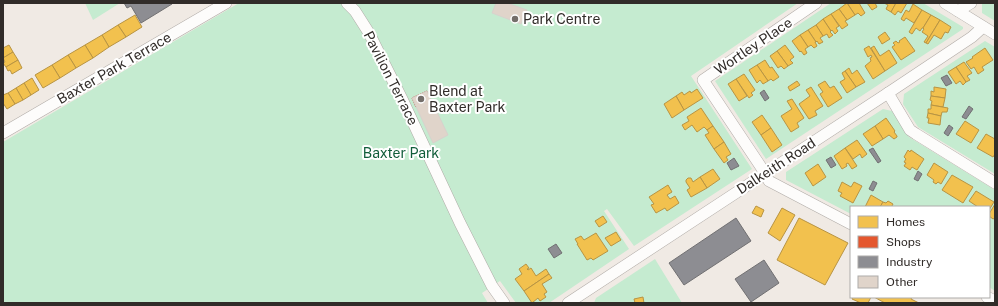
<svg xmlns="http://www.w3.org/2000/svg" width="998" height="306" font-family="'Public Sans',sans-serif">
  <rect width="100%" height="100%" fill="#f0eae4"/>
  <g fill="#c5ebd0">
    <path d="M85 3H120L93 20Z"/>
    <path d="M239 3H798L691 76 752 169 634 246 607 209 604 211 629 249 549 303H516L500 281 482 293 488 303H3V142Z"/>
    <path d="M831 3H923L963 27V29L766 159 715 81Z"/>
    <path d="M982 3H995V21L982 13Z"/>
    <path d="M985 41 995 47V174L918 127 903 104 904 94Z"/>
    <path d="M883 109 892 111 909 137 995 190V291L989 287V207H851V214L786 180V172Z"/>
    <path d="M655 259 682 303H594L596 298Z"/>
  </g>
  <g fill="#f2c14e" stroke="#b89443">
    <path d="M847 3H859L865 13 861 16 858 13 855 15Z"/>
    <path d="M847 3 855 15 847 20 839 9Z"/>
    <path d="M867 3H875L877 7 872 10Z"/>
    <path d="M884 3H896L891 12 886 9 888 5Z"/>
    <path d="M896 3H907L901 13 898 11 895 15 891 12Z"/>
    <path d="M913 4 922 10 914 23 906 18 904 21 901 19 906 10 909 12Z"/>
    <path d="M839 9 847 20 845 21 848 25 842 29 831 14Z"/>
    <path d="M922 10 931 15 923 28H922L920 31 916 28 912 34 909 32Z"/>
    <path d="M831 14 839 26 836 28 838 31 835 34 832 30 831 31 823 19Z"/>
    <path d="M135 15 142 27 126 37 118 25Z"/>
    <path d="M931 15 940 20 926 43 924 42 928 36 922 32 924 29 923 28Z"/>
    <path d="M823 19 831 31 830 32 833 35 829 38 827 34 823 36 816 25Z"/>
    <path d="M940 20 951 27 948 33 945 32 941 39 934 35 928 44 926 43Z"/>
    <path d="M118 25 126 37 109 47 102 35Z"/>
    <path d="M816 25 823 36 820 38 823 42 819 44 817 41 816 42 808 30Z"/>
    <path d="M808 30 816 42H815L817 46 814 48 811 45 808 47 800 35Z"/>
    <path d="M885 32 890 39 882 44 878 37Z"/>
    <path d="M102 35 109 47 93 58 85 45Z"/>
    <path d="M800 35 808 47 805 49 807 53 804 55 801 51 800 52 792 41Z"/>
    <path d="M905 37 915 51 901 60 892 47 895 45 893 43 896 41 898 43 900 42 899 41Z"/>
    <path d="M9 45 13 52 3 58V48Z"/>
    <path d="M85 45 93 58 76 68 68 55Z"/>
    <path d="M785 45 794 57 790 60 793 63 788 66 777 51Z"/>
    <path d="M869 46 885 71 873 79 865 66 871 61 870 58 872 57 871 55 868 57 864 49Z"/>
    <path d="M874 46 880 56 889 50 897 63 885 71 871 48Z"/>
    <path d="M985 48 993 60 982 67 984 70 978 74 974 67 971 69 966 62 973 58 972 57Z"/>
    <path d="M777 51 788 66 784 69 781 66 778 68 770 56Z"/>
    <path d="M13 52 18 60 6 67 3 63 5 62 3 58Z"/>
    <path d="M68 55 76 68 60 78 52 65Z"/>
    <path d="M18 60 22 68 12 74 10 70 8 71 6 67Z"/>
    <path d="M765 60 770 68 772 67 779 77 773 81 771 79 768 81 757 65Z"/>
    <path d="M964 62 972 73 967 76 970 80 966 82 956 67Z"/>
    <path d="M52 65 60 78 43 88 35 75Z"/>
    <path d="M757 65 768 81 763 84 760 80 757 83 749 70Z"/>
    <path d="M956 67 966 82 963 85 960 81 956 84 948 72Z"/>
    <path d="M849 68 852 74 857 70 865 82 856 87 845 71Z"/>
    <path d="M845 71 856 87 847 93 840 82 845 79 842 73Z"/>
    <path d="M744 74 755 90 751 93 753 95 749 98 736 79Z"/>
    <path d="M32 78 39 90 31 95 24 83Z"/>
    <path d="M736 79 747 96 739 101 728 84Z"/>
    <path d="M797 81 800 85 790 91 788 87Z"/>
    <path d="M825 81 830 88 834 86 842 98 828 107 820 94 823 92 818 85Z"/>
    <path d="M24 83 31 95 23 100 16 88Z"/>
    <path d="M811 87 823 106 815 111 817 115 809 119 799 104 810 96 806 90Z"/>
    <path d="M934 87 946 89 945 98 931 96V91L934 92Z"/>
    <path d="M16 88 23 100 15 104 8 93Z"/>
    <path d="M697 89 703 98 684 110 676 96 682 92 684 95 690 91 691 93Z"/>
    <path d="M8 93 15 104 7 109 3 103V95Z"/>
    <path d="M676 96 684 110 672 118 664 104Z"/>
    <path d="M931 96 945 98 943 107 931 105 932 101 930 100Z"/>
    <path d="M792 99 804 118 797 123 799 127 791 132 781 116 792 109 787 101Z"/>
    <path d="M931 105 948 108 947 112H942L941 116 928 113V109H931Z"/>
    <path d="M701 108 713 126 707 130 704 127 697 132 692 125 685 130 682 125 689 121 687 117Z"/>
    <path d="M928 113 941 116 940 125 928 123 929 118H927Z"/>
    <path d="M762 115 771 128 761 135 752 122Z"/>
    <path d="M886 118 895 131 894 132 897 136V137L894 139 889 135 883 139 875 126Z"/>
    <path d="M965 121 979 130 971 143 956 134Z"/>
    <path d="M713 126 724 142 714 149 705 135 709 133 707 130Z"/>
    <path d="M875 126 883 139 872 146 863 134Z"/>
    <path d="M771 128 782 145 772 152 761 135Z"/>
    <path d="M986 134 995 139V154L993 157 977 148Z"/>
    <path d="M857 140 867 154 862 158 860 154 853 159 845 148Z"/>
    <path d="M724 142 731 154 726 157 728 160 724 163 714 149Z"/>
    <path d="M845 148 857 166 852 169 848 163 846 164 847 166 842 169 834 156Z"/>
    <path d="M908 150 910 152 911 150 924 159 917 170 912 167 910 170 904 166 906 163 904 162 906 159 904 157Z"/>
    <path d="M934 163 948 172 941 184 938 182 936 184 933 182 934 180 927 175Z"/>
    <path d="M818 164 826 177 813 186 805 173Z"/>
    <path d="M713 169 720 179 707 188 700 177Z"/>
    <path d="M952 175 973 187 963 203 942 190Z"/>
    <path d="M700 177 707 188 691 197 687 190 690 188 686 182V180L688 178H691L693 182Z"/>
    <path d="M842 182 851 187 854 182 862 186 853 203 840 196 842 193 838 191Z"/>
    <path d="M668 185 672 192 667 195 670 199 675 196 679 203 667 211 665 208 656 213 651 205 654 204 649 197Z"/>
    <path d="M976 191 994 202 989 210V207H978L969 201Z"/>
    <path d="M871 195 883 202 880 207H865Z"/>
    <path d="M888 201 893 204 892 206 893 207H880L883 202 886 203Z"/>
    <path d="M995 204V218L993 219 989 216V214Z"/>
    <path d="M756 206 764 210 761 217 752 213Z"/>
    <path d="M782 208 795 215 780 241 768 233Z"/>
    <path d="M603 216 607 222 599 227 595 221Z"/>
    <path d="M799 218 848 243 825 285 777 260Z"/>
    <path d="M616 232 621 240 611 246 605 238Z"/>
    <path d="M596 233 608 251 593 260 591 258 587 260 577 244H578L575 239 581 236 584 240Z"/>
    <path d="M526 264 529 268 527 269 528 270 531 268 536 276 546 269 549 274 524 291 515 279 522 274 519 269Z"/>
    <path d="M549 274 552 278 542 284 547 292 544 294 546 297 540 301 538 298 532 303 524 291Z"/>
    <path d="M643 297 644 303H635L634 299Z"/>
    <path d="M853 297H871L868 303H861L852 299Z"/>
    <path d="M874 297H912L911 299 919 303H885Z"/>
  </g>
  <path fill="#e4572e" stroke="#ae4a2c" d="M427 91 431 100 416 107 412 98Z"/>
  <g fill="#8d8d92" stroke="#717072">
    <path d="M124 3H171L172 4 141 23 131 6 127 8Z"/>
    <path d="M947 75 952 83 946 86 941 78Z"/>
    <path d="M764 90 769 98 765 101 760 93Z"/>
    <path d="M969 106 973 109 966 119 962 117Z"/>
    <path d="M949 125 953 128 948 136 944 133Z"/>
    <path d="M873 148 881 161 878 163 869 150Z"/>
    <path d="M831 157 836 165 831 168 826 160Z"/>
    <path d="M734 158 739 166 731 170 727 163Z"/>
    <path d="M918 171 922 174 918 181 914 179Z"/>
    <path d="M873 181 877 183 873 191 869 189Z"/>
    <path d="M736 218 751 241 684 285 669 263Z"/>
    <path d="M556 244 562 253 554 258 548 249Z"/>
    <path d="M764 260 779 283 751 302 735 279Z"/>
  </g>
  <g fill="#e0d4ca" stroke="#d7d2cd">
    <path d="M496 3H507L527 10 521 24 492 13Z"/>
    <path d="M427 91 448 135 433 143 412 98Z"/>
  </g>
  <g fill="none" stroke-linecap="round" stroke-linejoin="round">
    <g stroke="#b0aba7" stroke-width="12">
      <g id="minor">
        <path d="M347 3 355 11 369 33 403 101 460 223 492 286 504 303"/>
        <path d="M816 3 703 80 761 167 769 181 851 224"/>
        <path d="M945 3 995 34"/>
        <path d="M958 11 971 3"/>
        <path d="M888 93 910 130 916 134 995 183"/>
        <path d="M3 133 226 3"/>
        <path d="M987 297 995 301"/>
        <path d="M568 303 888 93 972 37 983 27"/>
      </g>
    </g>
    <use href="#minor" stroke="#fdfcfb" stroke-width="11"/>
  </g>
  <g fill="#746e6a" stroke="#fff" stroke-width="1.5">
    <circle cx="515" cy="19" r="4"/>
    <circle cx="421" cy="99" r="4"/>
  </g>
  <g text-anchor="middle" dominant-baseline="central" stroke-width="4" stroke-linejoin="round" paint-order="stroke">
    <g font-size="14" fill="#312c29" stroke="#fff" text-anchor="start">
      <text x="523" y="19">Park Centre</text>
      <text x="429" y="91">Blend at<tspan x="429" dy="16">Baxter Park</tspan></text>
    </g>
    <g font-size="14" fill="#312c29" stroke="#fff">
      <text transform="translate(753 46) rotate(-34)">Wortley Place</text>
      <text transform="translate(114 68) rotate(-30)">Baxter Park Terrace</text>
      <text transform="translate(391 78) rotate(63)">Pavilion Terrace</text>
      <text transform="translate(776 166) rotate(-33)">Dalkeith Road</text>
    </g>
    <g font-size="14" fill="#105d3a" stroke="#fff">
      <text x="401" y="153">Baxter Park</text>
    </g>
  </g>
  <rect width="998" height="306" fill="none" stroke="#312c29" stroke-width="8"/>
  <rect x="850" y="206" width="140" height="92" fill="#ffffff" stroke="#adaba9"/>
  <rect x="858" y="216" width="20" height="12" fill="#f2c14e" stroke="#adaba9"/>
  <text x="886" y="226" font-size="12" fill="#312c29">Homes</text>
  <rect x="858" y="236" width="20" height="12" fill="#e4572e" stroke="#adaba9"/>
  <text x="886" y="246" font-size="12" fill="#312c29">Shops</text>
  <rect x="858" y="256" width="20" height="12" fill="#8d8d92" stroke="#adaba9"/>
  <text x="886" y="266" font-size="12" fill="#312c29">Industry</text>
  <rect x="858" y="276" width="20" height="12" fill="#e0d4ca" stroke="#adaba9"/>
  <text x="886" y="286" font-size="12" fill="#312c29">Other</text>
</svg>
